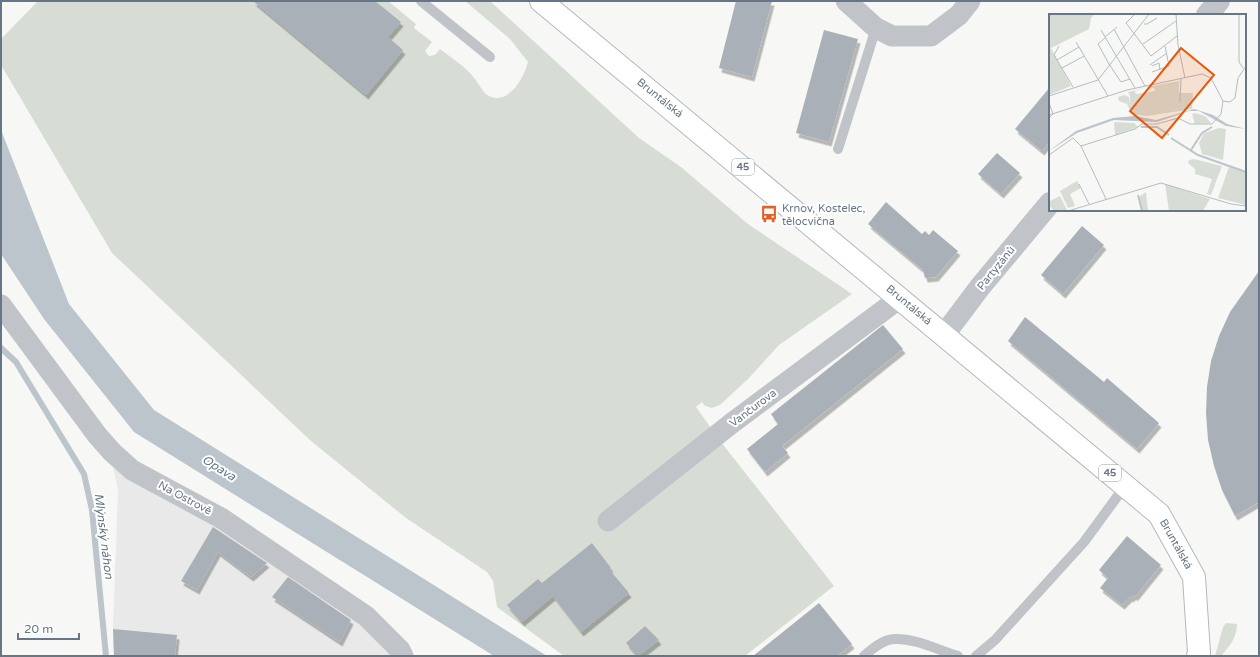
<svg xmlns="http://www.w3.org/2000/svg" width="1260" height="657" font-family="'Varela Round',sans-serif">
  <defs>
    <filter id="shadow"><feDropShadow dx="2.5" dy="4.5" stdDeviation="0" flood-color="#0004"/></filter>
  </defs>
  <rect width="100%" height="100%" fill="#f7f8f5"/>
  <path fill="#e8e9e8" d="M113 468 215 525 354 613 398 656H114L113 629 118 490Z"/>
  <g fill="#d7ddd4">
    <path d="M38 1H388L416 24 414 28 432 42 425 51 429 56 435 55 440 49C453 59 468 68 477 82 481 87 483 93 489 96 509 106 524 77 528 62L510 39 465 1H490L639 138 681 167 748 224 852 294 779 345 749 378 720 405 712 408 705 406 702 402 696 407 721 442 834 586 745 656H564L497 607 493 581 487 572 406 518 311 441 112 253 1 65V39Z"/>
    <path d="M1226 623 1237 624C1237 637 1230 646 1221 656H1215L1223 627Z"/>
  </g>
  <path fill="#bbc5cb" d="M1 130 69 304 154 410 547 656H494L134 432 44 319 1 254Z"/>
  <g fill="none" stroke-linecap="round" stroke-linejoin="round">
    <path stroke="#bbc5cb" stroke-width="6" d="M1 348 16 362 84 474 92 510 106 656"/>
  </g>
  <g fill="#a9b0b7" filter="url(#shadow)">
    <path d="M253 1H375L401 22 388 37 403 50 366 95Z"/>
    <path d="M736 1H772L752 77 719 68Z"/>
    <path d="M824 30 858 39 829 142 796 133Z"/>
    <path d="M1050 87V141L1042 151 1015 129Z"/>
    <path d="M997 153 1020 173 1001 194 978 174Z"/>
    <path d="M886 202 922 234 925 231 929 235 933 230 958 251 936 277 925 278 923 270 868 224Z"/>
    <path d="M1082 226 1104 245 1063 294 1041 275Z"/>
    <path d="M1259 271V502L1235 516 1222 490 1214 466 1208 440 1206 413 1207 387 1211 361 1219 336 1230 312Z"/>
    <path d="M1025 317 1104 382 1107 378 1159 423 1137 449 1008 341Z"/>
    <path d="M883 325 903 349 782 446 788 453 765 472 747 449 778 424 771 414Z"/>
    <path d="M213 527 267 563 251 577 218 552 197 590 181 581Z"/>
    <path d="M1127 536 1161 565 1135 597 1134 595 1131 598 1130 597 1122 605 1100 588 1108 578 1099 570Z"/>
    <path d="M592 543 611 568 609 569 629 593 581 632 553 596 522 622 507 605 538 579 542 583Z"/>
    <path d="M288 577 351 620 340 642 272 597Z"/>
    <path d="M819 603 852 644 837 656H753Z"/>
    <path d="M645 626 659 640 638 656 626 643Z"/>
    <path d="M113 629 177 635 175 656H114Z"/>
  </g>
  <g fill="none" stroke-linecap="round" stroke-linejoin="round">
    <g stroke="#b4b8bd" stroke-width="24">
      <path id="primary" d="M541 1 1159 514 1194 577 1199 653 1198 656"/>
    </g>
    <g stroke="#c0c4c9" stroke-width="10">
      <path d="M421 1 490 57"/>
      <path d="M838 149 876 28"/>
      <path d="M864 656C872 649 882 640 894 639 915 638 938 650 958 656"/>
      <path d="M976 656 995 640 1084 542 1125 486"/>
    </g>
    <g stroke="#c0c4c9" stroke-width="21">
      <path d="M846 1 876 28 892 36H931L959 15 970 1"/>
      <path d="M1 305 97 435 112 452 132 470 221 518 366 616 400 650 403 656"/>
      <path d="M608 521 732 423 900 298"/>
    </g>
    <g stroke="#c0c4c9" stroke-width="22">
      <path d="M1207 15 1219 1"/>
      <path d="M944 335 980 287 1050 203"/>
    </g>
    <use href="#primary" stroke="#fff" stroke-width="22"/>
  </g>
  <defs>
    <g id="bus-bare" transform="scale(1.38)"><path d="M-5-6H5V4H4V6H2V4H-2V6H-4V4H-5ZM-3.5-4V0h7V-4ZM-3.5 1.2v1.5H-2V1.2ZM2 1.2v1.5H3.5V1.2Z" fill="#e55f27" stroke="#fff" stroke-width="2.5" paint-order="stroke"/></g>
  </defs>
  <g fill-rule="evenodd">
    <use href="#bus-bare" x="769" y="214"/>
  </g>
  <g text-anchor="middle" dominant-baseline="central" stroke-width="4" stroke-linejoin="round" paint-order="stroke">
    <g fill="#fff" stroke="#949faa" stroke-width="1">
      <rect x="732" y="159" width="22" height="16" rx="3"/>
      <rect x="1099" y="465" width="22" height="16" rx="3"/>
    </g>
    <g font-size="10" font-weight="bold" fill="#667686">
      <text x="743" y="167">45</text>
      <text x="1110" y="473">45</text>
    </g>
    <g font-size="11" fill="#667686" stroke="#fff">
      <text transform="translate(660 98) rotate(39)">Bruntálská</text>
      <text transform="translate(996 268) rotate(-51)">Partyzánů</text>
      <text transform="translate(909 305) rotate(40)">Bruntálská</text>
      <text transform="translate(753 408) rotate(-37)">Vančurova</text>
      <text transform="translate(185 498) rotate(28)">Na Ostrově</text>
      <text transform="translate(1176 544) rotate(61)">Bruntálská</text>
    </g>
    <g font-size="11" fill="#667686" stroke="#fff" text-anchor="start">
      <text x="782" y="208">Krnov, Kostelec,<tspan x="782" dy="13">tělocvična</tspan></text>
    </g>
    <g font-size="12" font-style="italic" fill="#627782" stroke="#fff">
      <text transform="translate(219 468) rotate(32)">Opava</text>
      <text transform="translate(104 536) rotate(83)">Mlýnský náhon</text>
    </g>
  </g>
  <g transform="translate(1049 14)">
    <rect width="197" height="197" fill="#f7f8f5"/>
    <path d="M0 0H45L42 4 40 15 2 34 22 72 0 81ZM130 67V79H144L143 95 98 102 83 100 78 90 70 87 69 83 75 81 80 83 81 91V82L79 78 95 74 86 77 87 80 101 78 106 77 105 74 97 73ZM146 99 156 102 162 109 146 110 143 100ZM65 108 85 109 89 113 66 121ZM170 114 177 115 174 146 153 140 150 129 155 119ZM145 145 173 152 162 181 158 180 163 165 146 160V155L139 149 140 146ZM180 153 197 159V191L169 184ZM28 167 32 174 21 180 26 192 19 194 11 177ZM116 170 161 185 154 197H120ZM97 178 99 197H94L90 183ZM11 182 18 196 5 197 0 191V185L1 187Z" fill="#d7ddd4"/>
    <path d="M145 95 164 101 178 110 197 115 177 112 150 97H140L108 108 65 106 28 119 0 137 27 117 64 104 86 102 107 106Z" fill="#bbc5cb"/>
    <path fill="none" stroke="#bbc5cb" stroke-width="2" d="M92 113H108L120 121M122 124 149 141 197 158M142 136 153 119 163 113M89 181 93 197"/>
    <path fill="none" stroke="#b4bcc2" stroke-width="1" d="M86 0 77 9 102 42 128 22M127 0 129 31 136 64M190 0V48L194 54M95 10H98L108 4M65 15 96 72M52 16 86 74M56 23 68 13M56 24 49 30 60 50 72 68 81 65M27 28 59 82M94 30 127 7M10 32 5 41 24 73M8 46 30 33M101 51 118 39M103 52 110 49 111 56M13 54 35 42M103 58 120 52 116 32M0 82 49 66 100 0M131 88 132 64M0 89 4 100 0 104M0 101 78 76 153 60 162 64 174 87 181 88 186 84 189 64 197 52M32 132 57 185M0 141 24 124 32 132 86 115 93 110H108L129 104 141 110H163L172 100 174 87M30 170 40 190M19 197 112 169 182 190 197 192"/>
    <path fill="#e8590c" fill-opacity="0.15" stroke="#e8590c" stroke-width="2" d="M132 34 165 61 113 124 81 97Z"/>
    <rect width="197" height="197" fill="none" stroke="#667686" stroke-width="2"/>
  </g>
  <rect width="1260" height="657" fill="none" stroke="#667686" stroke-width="4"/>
  <path d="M18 633v6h61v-6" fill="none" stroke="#667686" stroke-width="2"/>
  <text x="24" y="633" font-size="12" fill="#667686" stroke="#ffffff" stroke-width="3" paint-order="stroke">20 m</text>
</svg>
